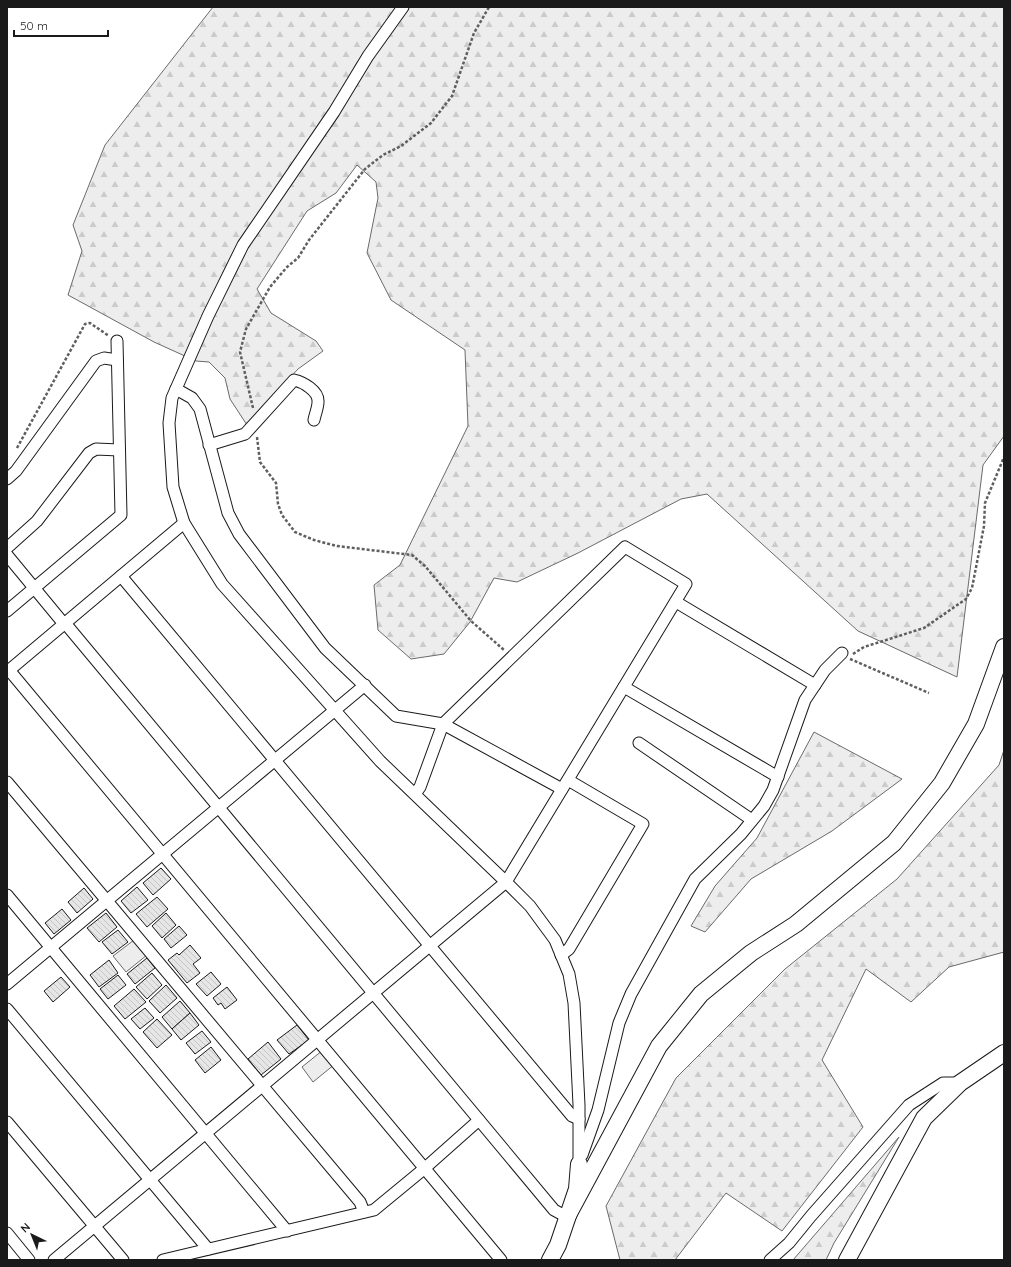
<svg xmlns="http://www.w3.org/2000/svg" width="1011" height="1267" font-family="Quicksand,sans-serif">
  <defs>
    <pattern id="forest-firs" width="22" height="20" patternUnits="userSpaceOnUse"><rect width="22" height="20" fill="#ededed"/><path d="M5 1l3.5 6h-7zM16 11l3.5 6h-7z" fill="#cbcbcb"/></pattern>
    <pattern id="building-back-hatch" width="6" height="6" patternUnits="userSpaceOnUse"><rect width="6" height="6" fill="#e6e6e6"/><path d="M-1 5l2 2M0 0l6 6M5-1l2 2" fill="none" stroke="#c5c5c5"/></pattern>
  </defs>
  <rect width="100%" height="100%" fill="#fff"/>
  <g fill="#ededed" stroke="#6a6a6a">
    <path d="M134 940 147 955 126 972 113 956Z"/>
    <path d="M323 1050 335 1064 313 1082 302 1067Z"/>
  </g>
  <g fill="url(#forest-firs)" stroke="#6a6a6a">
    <path d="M213 7H1004V436L983 465 957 677 858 631 707 494 681 499 578 553 517 582 494 578 470 622 444 654 411 659 378 630 374 585 400 565 468 426 465 350 391 300 367 253 378 198 376 182 357 165 336 193 307 211 257 289 271 313 316 341 323 351 298 369 247 425 230 399 225 378 209 362 196 361 154 342 68 295 82 251 73 225 105 145Z"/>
    <path d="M814 732 902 779 832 831 751 879 705 932 691 926 715 886 757 838Z"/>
    <path d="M1004 750V952L949 967 911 1002 866 969 822 1060 863 1127 782 1231 726 1193 675 1260H620L606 1206 676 1078 785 969 897 879 999 765Z"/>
    <path d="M899 1137 834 1243 826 1260H793Z"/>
  </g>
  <g fill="url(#building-back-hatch)" stroke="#1a1a1a">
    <path d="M161 868 171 879 153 895 143 883Z"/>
    <path d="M137 887 148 900 131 913 121 901Z"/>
    <path d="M84 888 93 899 77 913 68 902Z"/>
    <path d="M157 897 168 909 147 927 136 914Z"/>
    <path d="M62 909 71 920 54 934 45 923Z"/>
    <path d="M106 913 117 927 99 942 87 928Z"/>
    <path d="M166 913 176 925 162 938 152 926Z"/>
    <path d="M179 926 187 935 171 948 164 939Z"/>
    <path d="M118 930 128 942 112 954 102 942Z"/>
    <path d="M190 945 201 958 193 964 200 973 187 983 168 960 177 953 179 955Z"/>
    <path d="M147 958 155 968 135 984 127 974Z"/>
    <path d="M109 960 118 973 99 987 90 975Z"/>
    <path d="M211 972 221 984 207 996 196 984Z"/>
    <path d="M152 973 162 985 147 999 136 987Z"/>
    <path d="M118 975 126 985 108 999 100 989Z"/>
    <path d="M61 977 70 987 53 1002 44 991Z"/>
    <path d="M166 985 177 998 160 1013 149 1001Z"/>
    <path d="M227 987 237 1000 225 1009 221 1003 218 1005 213 998Z"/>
    <path d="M134 989 146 1002 125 1019 114 1006Z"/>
    <path d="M180 1001 190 1013 172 1029 162 1017Z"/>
    <path d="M145 1008 154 1018 140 1029 131 1019Z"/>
    <path d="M190 1013 199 1025 181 1040 172 1029Z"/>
    <path d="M157 1019 172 1035 157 1048 143 1032Z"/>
    <path d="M297 1025 309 1040 289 1054 277 1040Z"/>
    <path d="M202 1031 211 1042 195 1054 186 1043Z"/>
    <path d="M268 1042 281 1059 261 1075 248 1059Z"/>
    <path d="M211 1047 221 1060 205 1073 195 1060Z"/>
  </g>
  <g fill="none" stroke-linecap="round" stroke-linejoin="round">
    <g stroke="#1a1a1a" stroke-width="13">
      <g id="street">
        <path d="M403 7 368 56 334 112 243 245 208 316 172 398 169 423 173 487 184 523 222 584 380 761 506 882 530 906 555 940 569 974 574 1003 579 1105V1164"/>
        <path d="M176 389 192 398 200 409 228 513 239 534 325 648 396 716 443 724 562 789"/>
        <path d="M209 445 245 434 294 380C303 382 319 391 318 402 318 408 315 414 314 420"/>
        <path d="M7 479 16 471 96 361 104 358 117 360"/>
        <path d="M7 548 37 521 89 453 96 449 119 450"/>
        <path d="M7 555 64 624"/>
        <path d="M121 576 572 1116 579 1119"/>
        <path d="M676 602 815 685"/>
        <path d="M7 611 121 515 117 341"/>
        <path d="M65 623 554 1210 567 1217"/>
        <path d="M9 670 501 1260"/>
        <path d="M7 672 184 523"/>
        <path d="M624 687 778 777"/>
        <path d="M639 743 752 820"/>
        <path d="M7 782 360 1202 364 1212"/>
        <path d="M7 895 287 1231"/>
        <path d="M561 955 569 949 643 824 568 780"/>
        <path d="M7 984 365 685"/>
        <path d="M7 1009 208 1249"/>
        <path d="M7 1122 123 1260"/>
        <path d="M582 1155 598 1110 619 1023 631 994 695 879 741 834 764 806 773 790 805 700 825 670 842 653"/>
        <path d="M7 1233 29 1260"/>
        <path d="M54 1260 506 882 686 584 625 547 443 724 420 787 415 794"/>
        <path d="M163 1260 374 1210 425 1168 479 1120"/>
        <path d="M770 1260 789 1243 811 1216 909 1105 943 1083H960"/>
      </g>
    </g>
    <g stroke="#1a1a1a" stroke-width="18">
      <g id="secondary">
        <path d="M567 1217 659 1046 701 994 751 953 796 924 894 843 942 783 976 724 1004 647"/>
        <path d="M550 1260 558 1245 577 1189 579 1164"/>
        <path d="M847 1260 924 1118 960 1083 1004 1053"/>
      </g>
    </g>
    <g stroke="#5f5f5f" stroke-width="2.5" stroke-dasharray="3 2" stroke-linecap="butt">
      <path d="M253 408 240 352 246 329 270 287 287 267 298 258 309 240 365 169 383 155 401 146 431 123 452 96 474 33 489 7"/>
      <path d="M257 437 260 462 276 483 278 504 282 515 295 532 314 540 337 546 412 555 425 566 471 621 504 650"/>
      <path d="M17 448 85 324 90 323 109 336"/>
      <path d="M853 654 864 647 924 628 966 599 972 588 984 526 985 503 1004 457"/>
      <path d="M850 659 929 693"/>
    </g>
    <use href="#street" stroke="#fff" stroke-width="11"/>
    <use href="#secondary" stroke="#fff" stroke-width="16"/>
  </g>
  <rect width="1011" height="1267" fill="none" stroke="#1a1a1a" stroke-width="16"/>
  <g transform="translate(32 1235) rotate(317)" stroke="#ffffff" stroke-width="3" paint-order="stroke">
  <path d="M0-3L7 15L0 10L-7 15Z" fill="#1a1a1a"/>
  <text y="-6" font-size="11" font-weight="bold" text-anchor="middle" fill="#1a1a1a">N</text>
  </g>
  <path d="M14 30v6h94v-6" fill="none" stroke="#1a1a1a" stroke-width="2"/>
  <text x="20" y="30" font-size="12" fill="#1a1a1a" stroke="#ffffff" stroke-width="3" paint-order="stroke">50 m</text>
</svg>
